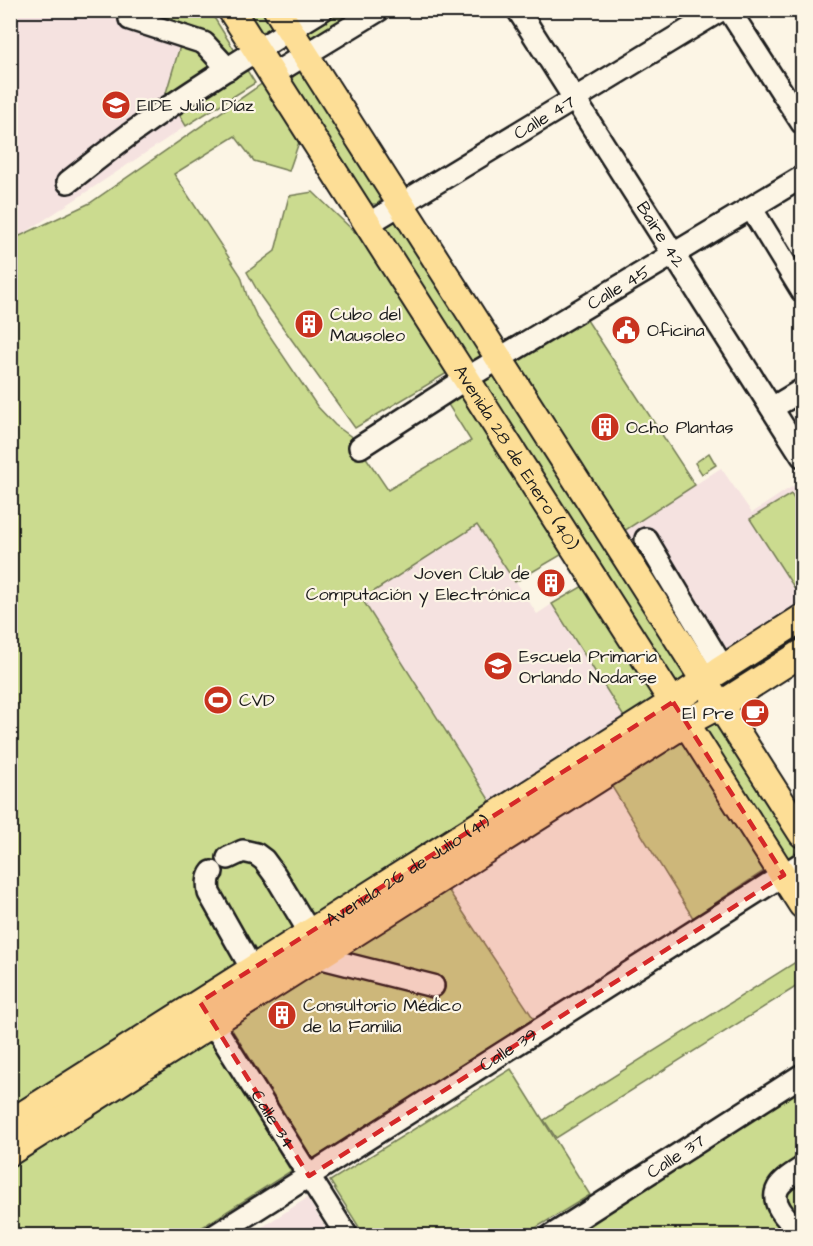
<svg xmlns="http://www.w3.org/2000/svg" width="813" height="1246" font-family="'Architects Daughter',sans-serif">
  <rect width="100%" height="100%" fill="#fcf5e5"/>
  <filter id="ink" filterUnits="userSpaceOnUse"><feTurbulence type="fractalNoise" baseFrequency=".0167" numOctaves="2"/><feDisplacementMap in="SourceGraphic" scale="12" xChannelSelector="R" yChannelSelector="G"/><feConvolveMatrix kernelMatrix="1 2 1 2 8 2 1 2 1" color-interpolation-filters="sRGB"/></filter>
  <g filter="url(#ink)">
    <g fill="#f5e2e0">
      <path d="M11 11H211L255 83 186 126 20 236 11 233Z"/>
      <path d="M721 468 752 513 785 491 802 481V605L709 664 624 531Z"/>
      <path d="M478 524 537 614 552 604 624 717 490 801 362 599Z"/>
      <path d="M307 1198 330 1235H250Z"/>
    </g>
    <g fill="#cbdb8f" stroke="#747c56" stroke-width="1.5">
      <path d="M151 11H210L255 83 186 126 166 93 180 46 143 34Z"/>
      <path d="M242 11H268L275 26 267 34 256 32Z"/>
      <path d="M338 11H370L313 46 304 32Z"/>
      <path d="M303 71 383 198 377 204H365L290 85C292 76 294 74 303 71Z"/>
      <path d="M263 83 299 142 289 171 254 161 235 136 174 174 241 276 247 296 257 317 317 406 335 425 353 438 388 490 471 441 442 395 458 384 566 552 515 582 477 525 362 599 490 801 11 1110V233L20 236 90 203Z"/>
      <path d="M313 192 362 239 447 373 355 428 261 297 247 272 275 251 289 196Z"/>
      <path d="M386 218 400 219 482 352C481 360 477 361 469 364L382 223Z"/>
      <path d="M585 317 695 485 624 531 514 362Z"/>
      <path d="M492 375 500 377 688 675C682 682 678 683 669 679L482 381Z"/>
      <path d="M709 453 716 465 702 474 695 463Z"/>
      <path d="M791 494 802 511V593L799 595 750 519Z"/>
      <path d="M583 586 655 698 624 717 552 604Z"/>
      <path d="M802 629V644L733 683 731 677Z"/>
      <path d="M716 720 801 846C799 855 793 858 784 857L704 732 706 725Z"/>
      <path d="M683 735 767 869 693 918 609 782Z"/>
      <path d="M445 885 534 1019 313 1159 229 1025Z"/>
      <path d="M802 958V983L556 1138 544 1120Z"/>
      <path d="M209 1037 291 1171 190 1235 11 1236V1164Z"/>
      <path d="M511 1069 590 1195 524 1235H364L330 1181Z"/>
      <path d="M802 1088V1235L568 1236Z"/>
    </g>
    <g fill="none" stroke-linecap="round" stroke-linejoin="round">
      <g stroke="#1c1c1c" stroke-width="26">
        <g id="minor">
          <path id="s1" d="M518 10 802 456"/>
          <path d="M729 10 802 123"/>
          <path d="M130 19 204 43 228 69"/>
          <path d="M272 75 379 10"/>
          <path d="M68 182C90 165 111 148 133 132 194 88 259 49 322 10"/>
          <path d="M751 208 802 291"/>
          <path id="s2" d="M368 224 721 10"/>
          <path d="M772 408 802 390"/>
          <path id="s3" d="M360 447 467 378 802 177"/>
          <path d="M646 539 723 668"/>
          <path d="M228 858 243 851 256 854 264 860 275 875 310 933"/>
          <path d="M212 872C207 878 208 885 209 893L252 969"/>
          <path d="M318 957 433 986"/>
          <path id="s4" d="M205 1011 347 1236"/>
          <path d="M802 1168C782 1181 765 1191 784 1215 789 1221 796 1227 802 1230"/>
          <path id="s5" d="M214 1236 802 863"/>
          <path id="s6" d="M551 1236 802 1075"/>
        </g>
      </g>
      <g stroke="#1c1c1c" stroke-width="30">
        <g id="major">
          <path id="s7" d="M231 10 802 905"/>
          <path d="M277 10 802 834"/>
          <path id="s8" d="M10 1123 673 702 714 674 802 618"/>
          <path d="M10 1152 686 723 720 705 802 653"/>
        </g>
      </g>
      <use href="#minor" stroke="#fcf5e5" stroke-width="21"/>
      <use href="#major" stroke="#fdde96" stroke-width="26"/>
    </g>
  </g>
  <path fill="#d62828" fill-opacity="0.2" stroke="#d62828" stroke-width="4.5" stroke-dasharray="12 8" stroke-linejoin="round" d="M673 702 784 875 309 1176 200 1002Z"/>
  <defs>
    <g id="school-disc" transform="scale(1.5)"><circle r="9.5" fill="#c8321e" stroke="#fcf5e5"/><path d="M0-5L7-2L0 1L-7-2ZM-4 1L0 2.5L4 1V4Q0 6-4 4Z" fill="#fff"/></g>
    <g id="building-disc" transform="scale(1.5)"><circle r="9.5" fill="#c8321e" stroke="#fcf5e5"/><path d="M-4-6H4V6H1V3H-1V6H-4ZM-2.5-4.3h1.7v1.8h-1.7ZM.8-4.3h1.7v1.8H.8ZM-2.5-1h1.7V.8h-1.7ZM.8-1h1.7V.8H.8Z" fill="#fff"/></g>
    <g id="civic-disc" transform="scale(1.5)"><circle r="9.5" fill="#c8321e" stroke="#fcf5e5"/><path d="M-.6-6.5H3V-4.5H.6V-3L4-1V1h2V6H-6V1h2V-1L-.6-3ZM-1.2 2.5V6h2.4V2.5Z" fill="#fff"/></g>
    <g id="stadium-disc" transform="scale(1.5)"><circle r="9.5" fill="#c8321e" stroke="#fcf5e5"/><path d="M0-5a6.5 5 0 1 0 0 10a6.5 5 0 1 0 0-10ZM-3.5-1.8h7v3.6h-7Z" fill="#fff"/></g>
    <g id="cafe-disc" transform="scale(1.5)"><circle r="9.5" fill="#c8321e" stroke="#fcf5e5"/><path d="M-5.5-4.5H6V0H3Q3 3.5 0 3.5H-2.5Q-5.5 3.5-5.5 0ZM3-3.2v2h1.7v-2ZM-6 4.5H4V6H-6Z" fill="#fff"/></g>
  </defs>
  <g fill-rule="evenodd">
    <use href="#school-disc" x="116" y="105"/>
    <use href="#building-disc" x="309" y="324"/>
    <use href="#civic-disc" x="626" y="330"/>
    <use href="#building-disc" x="605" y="427"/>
    <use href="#building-disc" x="551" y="583"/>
    <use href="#school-disc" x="498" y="666"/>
    <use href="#stadium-disc" x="218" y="700"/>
    <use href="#cafe-disc" x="755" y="713"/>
    <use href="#building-disc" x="282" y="1015"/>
  </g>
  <g text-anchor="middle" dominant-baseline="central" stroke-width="4.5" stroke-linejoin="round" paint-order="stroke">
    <g font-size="18" fill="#1c1c1c" stroke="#fcf5e5" text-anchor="start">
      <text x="137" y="105">EIDE Julio Díaz</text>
      <text x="330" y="314">Cubo del<tspan x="330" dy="21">Mausoleo</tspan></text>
      <text x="647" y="330">Oficina</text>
      <text x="626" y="427">Ocho Plantas</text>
      <text x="530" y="573" text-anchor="end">Joven Club de<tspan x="530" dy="21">Computación y Electrónica</tspan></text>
      <text x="519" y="656">Escuela Primaria<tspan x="519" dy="21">Orlando Nodarse</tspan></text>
      <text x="239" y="700">CVD</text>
      <text x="734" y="713" text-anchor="end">El Pre</text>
      <text x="303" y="1005">Consultorio Médico<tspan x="303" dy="21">de la Familia</tspan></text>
    </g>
    <g font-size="18" fill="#1c1c1c" stroke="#fcf5e5">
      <text stroke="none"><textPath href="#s2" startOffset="206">Calle 47</textPath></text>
      <text stroke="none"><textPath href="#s1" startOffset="266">Baire 42</textPath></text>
      <text stroke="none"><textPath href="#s3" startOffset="304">Calle 45</textPath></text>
      <text stroke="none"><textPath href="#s7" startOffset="531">Avenida 28 de Enero (40)</textPath></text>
      <text stroke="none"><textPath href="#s8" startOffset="471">Avenida 26 de Julio (41)</textPath></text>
      <text stroke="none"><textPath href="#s5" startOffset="348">Calle 39</textPath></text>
      <text stroke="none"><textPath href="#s4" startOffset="128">Calle 34</textPath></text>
      <text stroke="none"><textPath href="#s6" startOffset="148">Calle 37</textPath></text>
    </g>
  </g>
  <rect width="813" height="1246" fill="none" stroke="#fcf5e5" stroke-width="36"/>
  <rect x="18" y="18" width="777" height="1210" fill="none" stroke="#1c1c1c" stroke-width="2" filter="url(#ink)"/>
</svg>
